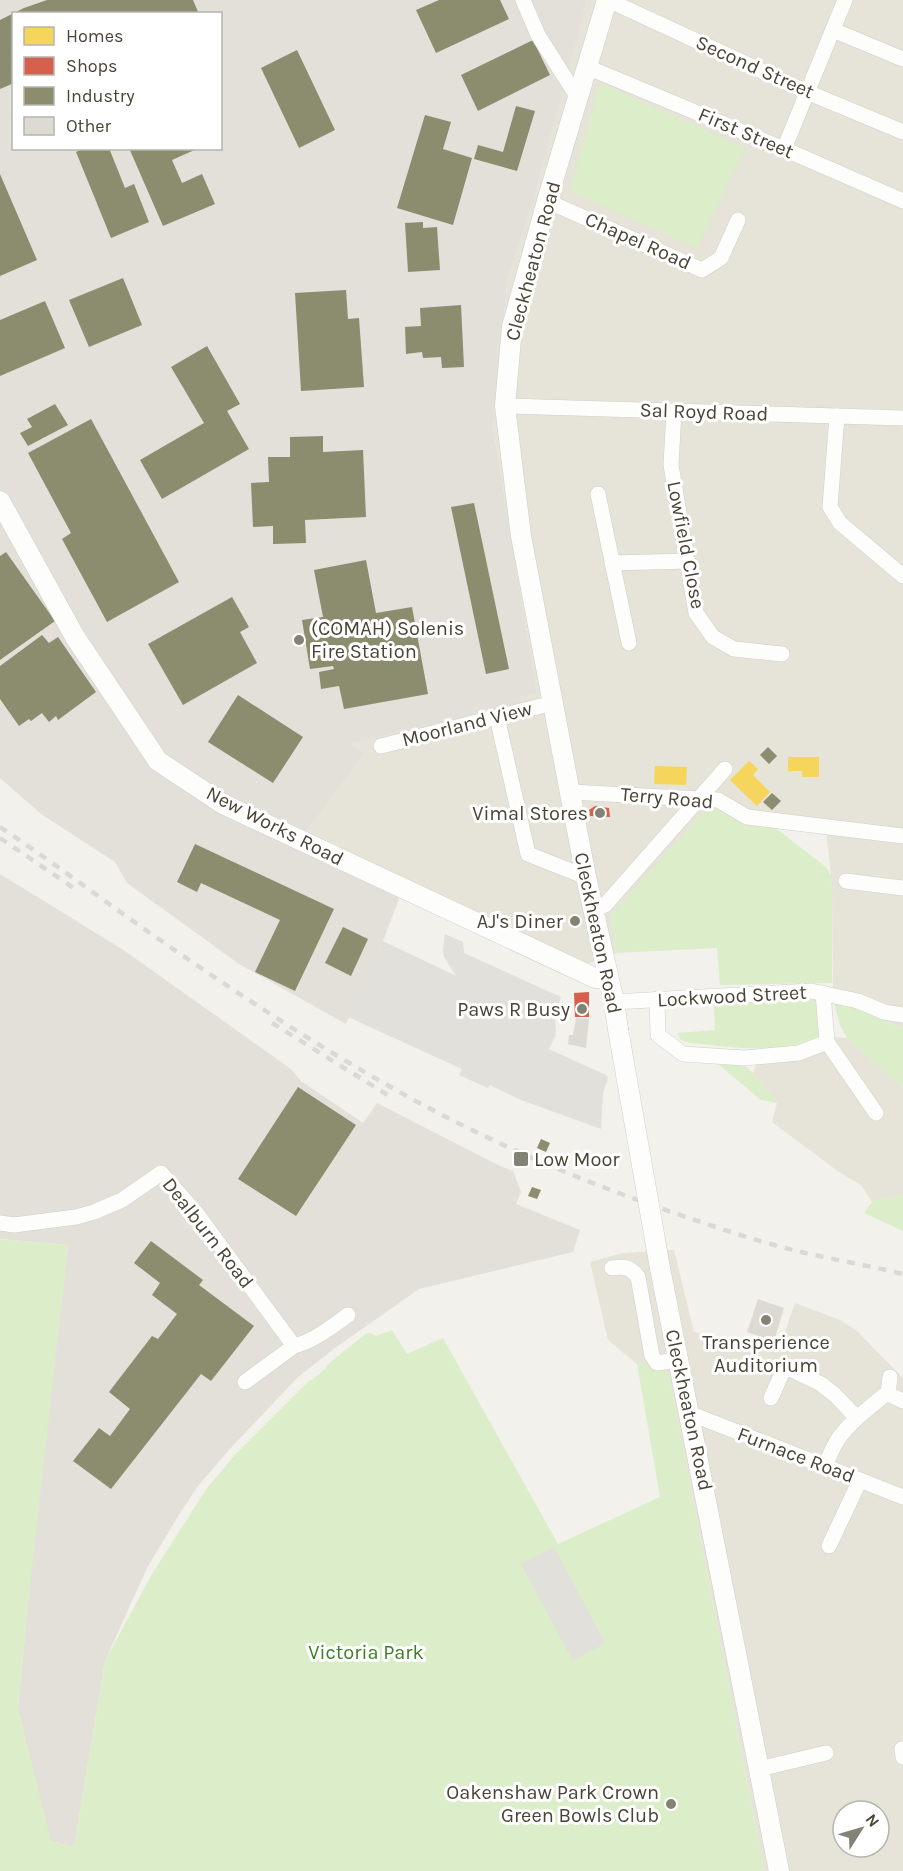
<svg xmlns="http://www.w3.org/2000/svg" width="903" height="1871" font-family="Karla,sans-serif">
  <rect width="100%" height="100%" fill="#f2f1eb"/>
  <g fill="#e6e3d8" fill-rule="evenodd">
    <path d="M587 0H903V1028L833 1000 832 885 826 830 773 826 610 916 616 953 582 966 407 885 290 847 363 753 349 743 521 704 519 697 537 693 493 427 508 276Z"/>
    <path d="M819 1036 847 1038 903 1088V1195L872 1202 861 1185 839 1172 772 1122 777 1103 753 1073 762 1050 804 1044Z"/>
    <path d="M674 1250 694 1332 744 1341 778 1352 795 1303 840 1320 857 1331 903 1378V1871H764L669 1374 650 1362 637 1364 608 1340 590 1262 623 1253ZM843 1811H879V1847H843Z"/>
  </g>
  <g fill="#e2e0d9" fill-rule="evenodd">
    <path d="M0 0H587L532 203 508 276 493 427 537 693 520 697 522 704 350 743 364 753 309 827 291 847 402 891 383 941 346 1024 239 964 127 883 115 862 41 814 0 778ZM14 14H220V148H14Z"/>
    <path d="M0 874 122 949 291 1069 301 1081 363 1123 377 1103 498 1165 513 1171 521 1192 516 1204 580 1230 573 1252 419 1289 335 1348 298 1377 228 1451 198 1486 180 1513 147 1568 105 1661 74 1847 50 1841 18 1709 34 1538 68 1245 0 1239Z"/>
  </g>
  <g fill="#dbeec9">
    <path d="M600 83 745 148 697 248 570 191Z"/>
    <path d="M710 804 773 826 826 867 831 876 832 885V983L720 985 717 948 616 953 610 916Z"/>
    <path d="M819 999V1036C779 1056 734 1047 691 1043L681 1040 677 1033 715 1030 714 1004Z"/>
    <path d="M833 1000 903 1028V1088L847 1038 840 1025Z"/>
    <path d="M741 1062 753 1073 777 1103 761 1100 719 1065Z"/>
    <path d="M903 1195V1231L864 1213 872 1202Z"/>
    <path d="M0 1239 68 1245 28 1604 18 1709 51 1841 74 1847 86 1776V1766L89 1757 105 1661 152 1574 205 1491 233 1457 310 1380H312L326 1368 327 1365 365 1334 371 1333 376 1336 392 1330 407 1354 443 1338 558 1544 660 1497 637 1364 650 1362 669 1374 764 1871H0Z"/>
  </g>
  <g fill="#e1e0da">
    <path d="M445 934 463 942 464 953 561 997 555 1017 556 1034 549 1049 606 1075 608 1078 603 1093 601 1129 521 1100 490 1085 488 1088 459 1075 462 1069 348 1017 383 941 456 976 444 957 443 950Z"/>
    <path d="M554 1547 605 1643 573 1661 521 1564Z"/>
  </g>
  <g fill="#f6d55c">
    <path d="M788 757H819V777H802V771H788Z"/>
    <path d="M749 761 758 769 753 775 770 792 757 806 730 780Z"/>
    <path d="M655 766 687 767 686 785 654 784Z"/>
  </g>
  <g fill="#d6604d">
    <path d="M595 806 609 808 610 817 590 816 589 810Z"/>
    <path d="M589 992V1017H575L574 993Z"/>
  </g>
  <g fill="#8c8c6e">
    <path d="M47 0H193L199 14H14V83L0 89V20L24 8Z"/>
    <path d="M439 0H500L509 19 436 53 416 10Z"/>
    <path d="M533 40 550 75 478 111 461 75Z"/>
    <path d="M297 50 335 130 299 148 261 68Z"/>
    <path d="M516 106 535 111 517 171 474 159 478 145 503 152Z"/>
    <path d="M425 115 451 122 443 149 472 158 453 225 397 208Z"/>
    <path d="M84 148H109L125 188 134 184 149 222 111 238 76 152Z"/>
    <path d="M129 148H199L172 160 182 183 202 174 215 204 163 226Z"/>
    <path d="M0 174 37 260 0 276Z"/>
    <path d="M423 222V228L437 227 440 270 408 272 405 223Z"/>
    <path d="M123 278 142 325 89 347 69 300Z"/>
    <path d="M346 290 348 319 359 318 364 387 301 391 295 293Z"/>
    <path d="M45 301 65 348 0 376V320Z"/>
    <path d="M461 305 464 367 442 368 441 357 423 358 422 352 406 354 405 327 421 326 420 308Z"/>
    <path d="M207 346 240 404 227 411 249 449 162 499 140 460 204 423 171 367Z"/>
    <path d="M55 404 68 425 28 446 20 433 32 427 27 419Z"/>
    <path d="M91 419 179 582 107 622 62 539 71 533 28 453Z"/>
    <path d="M323 436V452L363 450 366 517 305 520 306 543 273 544V526L253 527 251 483 269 482 268 457H290V437Z"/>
    <path d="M474 503 509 669 486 674 451 507Z"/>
    <path d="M6 552 55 621 0 660V556Z"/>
    <path d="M366 560 376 613 412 607 428 694 344 709 339 686 321 689 319 672 334 669 333 666 310 669 302 620 323 617 314 570Z"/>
    <path d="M232 597 249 627 240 632 257 663 183 705 148 644Z"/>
    <path d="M42 635 49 643 58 637 96 692 58 720 56 716 49 722 42 713 31 721 29 719 19 726 0 699V666Z"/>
    <path d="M238 695 303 737 273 783 208 742Z"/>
    <path d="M768 747 777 756 769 764 760 755Z"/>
    <path d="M772 793 781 801 772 810 763 802Z"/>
    <path d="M195 844 334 909 295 991 255 972 280 920 201 883 197 892 177 882Z"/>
    <path d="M343 927 368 939 351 976 325 963Z"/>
    <path d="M298 1087 356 1125 296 1216 238 1179Z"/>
    <path d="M541 1139 550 1143 546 1152 537 1148Z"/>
    <path d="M532 1187 541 1190 537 1199 528 1196Z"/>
    <path d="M151 1241 203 1280 199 1285 254 1326 211 1381 201 1374 111 1489 73 1461 99 1428 110 1436 130 1409 109 1392 152 1336 158 1339 177 1314 152 1295 160 1283 134 1263Z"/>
  </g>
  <g fill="#dcdad3">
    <path d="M576 1018 589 1019 586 1048 568 1044 569 1035H573Z"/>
    <path d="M758 1299 784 1308 774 1341 747 1332Z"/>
  </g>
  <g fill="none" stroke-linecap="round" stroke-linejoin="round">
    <g stroke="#d0cfc8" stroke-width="16">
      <g id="minor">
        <path d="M523 0 538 35 578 98"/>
        <path d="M608 0 807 92 903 132"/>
        <path d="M833 30 903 59"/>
        <path d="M587 67 784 149 903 201"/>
        <path d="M784 149 845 0"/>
        <path d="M547 201 702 270 721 258 738 220"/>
        <path d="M505 406 903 418"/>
        <path d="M674 411 671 465 696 613 713 637 734 649 782 654"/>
        <path d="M837 416 830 507 840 523 903 576"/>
        <path d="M598 494 629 643"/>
        <path d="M612 563 688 561"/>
        <path d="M497 717 528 854 586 877"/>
        <path d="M381 746 553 703"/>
        <path d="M571 792 718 800 747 817 903 836"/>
        <path d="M846 881 903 888"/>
        <path d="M594 909 605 905 725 769"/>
        <path d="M823 993 827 1042 876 1113"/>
        <path d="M657 999 658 1035 683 1054 744 1058 799 1053 827 1042"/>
        <path d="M614 1002 811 991 858 1001 884 1012 903 1015"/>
        <path d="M0 1223 14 1225 76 1217 94 1212 122 1200 161 1173 197 1214 294 1346"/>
        <path d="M612 1268C625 1266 630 1267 638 1277L652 1356 657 1363 678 1360"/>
        <path d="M245 1382 294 1346C314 1341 331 1327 348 1315"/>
        <path d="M888 1394 890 1377"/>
        <path d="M771 1398 783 1371 788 1368 821 1384 835 1395 857 1418C839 1435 834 1443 825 1467"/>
        <path d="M689 1413 903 1497"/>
        <path d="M857 1418 883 1396 888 1394 903 1401"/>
        <path d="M829 1546 860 1480"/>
        <path d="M902 1749 903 1757"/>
        <path d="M759 1769 826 1753"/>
      </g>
    </g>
    <g stroke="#d0cfc8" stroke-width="21">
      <g id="tertiary">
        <path d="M607 0 547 201 512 327 505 406 521 536 586 877 614 1002 618 1029"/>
        <path d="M0 501 75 637 158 761 223 804 595 978 608 979"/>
        <path d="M660 1268 779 1871"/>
      </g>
    </g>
    <use href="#minor" stroke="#fdfdfc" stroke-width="15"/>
    <use href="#tertiary" stroke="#fdfdfc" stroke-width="20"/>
    <g stroke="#d9d9d8" stroke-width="4.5" stroke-dasharray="8 8" stroke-linecap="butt">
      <path d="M0 827C51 861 100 898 150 933 229 988 312 1043 396 1090 488 1142 585 1183 686 1217 721 1229 757 1241 793 1250 829 1259 867 1265 903 1274"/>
      <path d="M0 838 78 891"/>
      <path d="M272 1023 394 1099"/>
    </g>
    <g stroke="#d0cfc8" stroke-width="21" stroke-linecap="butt">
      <path id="tertiary-bridge" d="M618 1029 660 1268"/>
    </g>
    <use href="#tertiary-bridge" stroke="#fdfdfc" stroke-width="20"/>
  </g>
  <g fill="#848175" stroke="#fff" stroke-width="2">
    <circle cx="299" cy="640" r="6"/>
    <circle cx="600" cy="813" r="6"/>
    <circle cx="575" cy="921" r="6"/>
    <circle cx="582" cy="1009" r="6"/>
    <rect x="513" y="1151" width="16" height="16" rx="3"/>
    <circle cx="766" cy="1320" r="6"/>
    <circle cx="671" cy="1804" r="6"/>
  </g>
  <g text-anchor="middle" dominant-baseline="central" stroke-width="6" stroke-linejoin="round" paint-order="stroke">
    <g font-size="20" fill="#494436" stroke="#fff">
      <text transform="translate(755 67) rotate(24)">Second Street</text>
      <text transform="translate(746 133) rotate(23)">First Street</text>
      <text transform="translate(638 241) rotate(24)">Chapel Road</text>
      <text transform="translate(533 261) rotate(-75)">Cleckheaton Road</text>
      <text transform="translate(704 412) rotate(2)">Sal Royd Road</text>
      <text transform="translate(686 545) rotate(79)">Lowfield Close</text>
      <text transform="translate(467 724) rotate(-14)">Moorland View</text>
      <text transform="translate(667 798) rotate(5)">Terry Road</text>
      <text transform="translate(275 826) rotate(27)">New Works Road</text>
      <text transform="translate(598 933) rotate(78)">Cleckheaton Road</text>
      <text transform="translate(732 996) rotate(-3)">Lockwood Street</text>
      <text transform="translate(208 1233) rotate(52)">Dealburn Road</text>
      <text transform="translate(689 1410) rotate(78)">Cleckheaton Road</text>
      <text transform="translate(796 1455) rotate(21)">Furnace Road</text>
    </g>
    <g font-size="20" fill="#494436" stroke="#fff" text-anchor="end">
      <text x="311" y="628" text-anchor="start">(COMAH) Solenis<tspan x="311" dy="23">Fire Station</tspan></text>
      <text x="588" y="813">Vimal Stores</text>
      <text x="563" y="921">AJ's Diner</text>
      <text x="570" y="1009">Paws R Busy</text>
      <text x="534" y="1159" text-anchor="start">Low Moor</text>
      <text x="766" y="1342" text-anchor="middle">Transperience<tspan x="766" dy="23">Auditorium</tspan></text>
      <text x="659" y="1792">Oakenshaw Park Crown<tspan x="659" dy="23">Green Bowls Club</tspan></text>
    </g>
    <g font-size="20" fill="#3c8024" stroke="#fff">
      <text x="366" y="1652">Victoria Park</text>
    </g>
  </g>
  <rect x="12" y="12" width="210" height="138" fill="#ffffff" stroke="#b6b4af" stroke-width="1.5"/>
  <rect x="24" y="27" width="30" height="18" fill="#f6d55c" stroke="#b6b4af" stroke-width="1.5"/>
  <text x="66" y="42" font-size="18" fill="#494436">Homes</text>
  <rect x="24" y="57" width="30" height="18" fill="#d6604d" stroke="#b6b4af" stroke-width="1.5"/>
  <text x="66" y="72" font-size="18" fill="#494436">Shops</text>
  <rect x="24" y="87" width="30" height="18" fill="#8c8c6e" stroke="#b6b4af" stroke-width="1.5"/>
  <text x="66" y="102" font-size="18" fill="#494436">Industry</text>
  <rect x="24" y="117" width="30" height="18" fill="#dcdad3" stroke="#b6b4af" stroke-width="1.5"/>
  <text x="66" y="132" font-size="18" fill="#494436">Other</text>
  <g transform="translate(861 1829) rotate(53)"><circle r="28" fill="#ffffff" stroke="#b6b4af" stroke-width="1.5"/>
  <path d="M0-4.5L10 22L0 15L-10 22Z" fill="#848175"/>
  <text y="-9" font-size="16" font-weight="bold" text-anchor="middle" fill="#494436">N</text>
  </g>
</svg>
